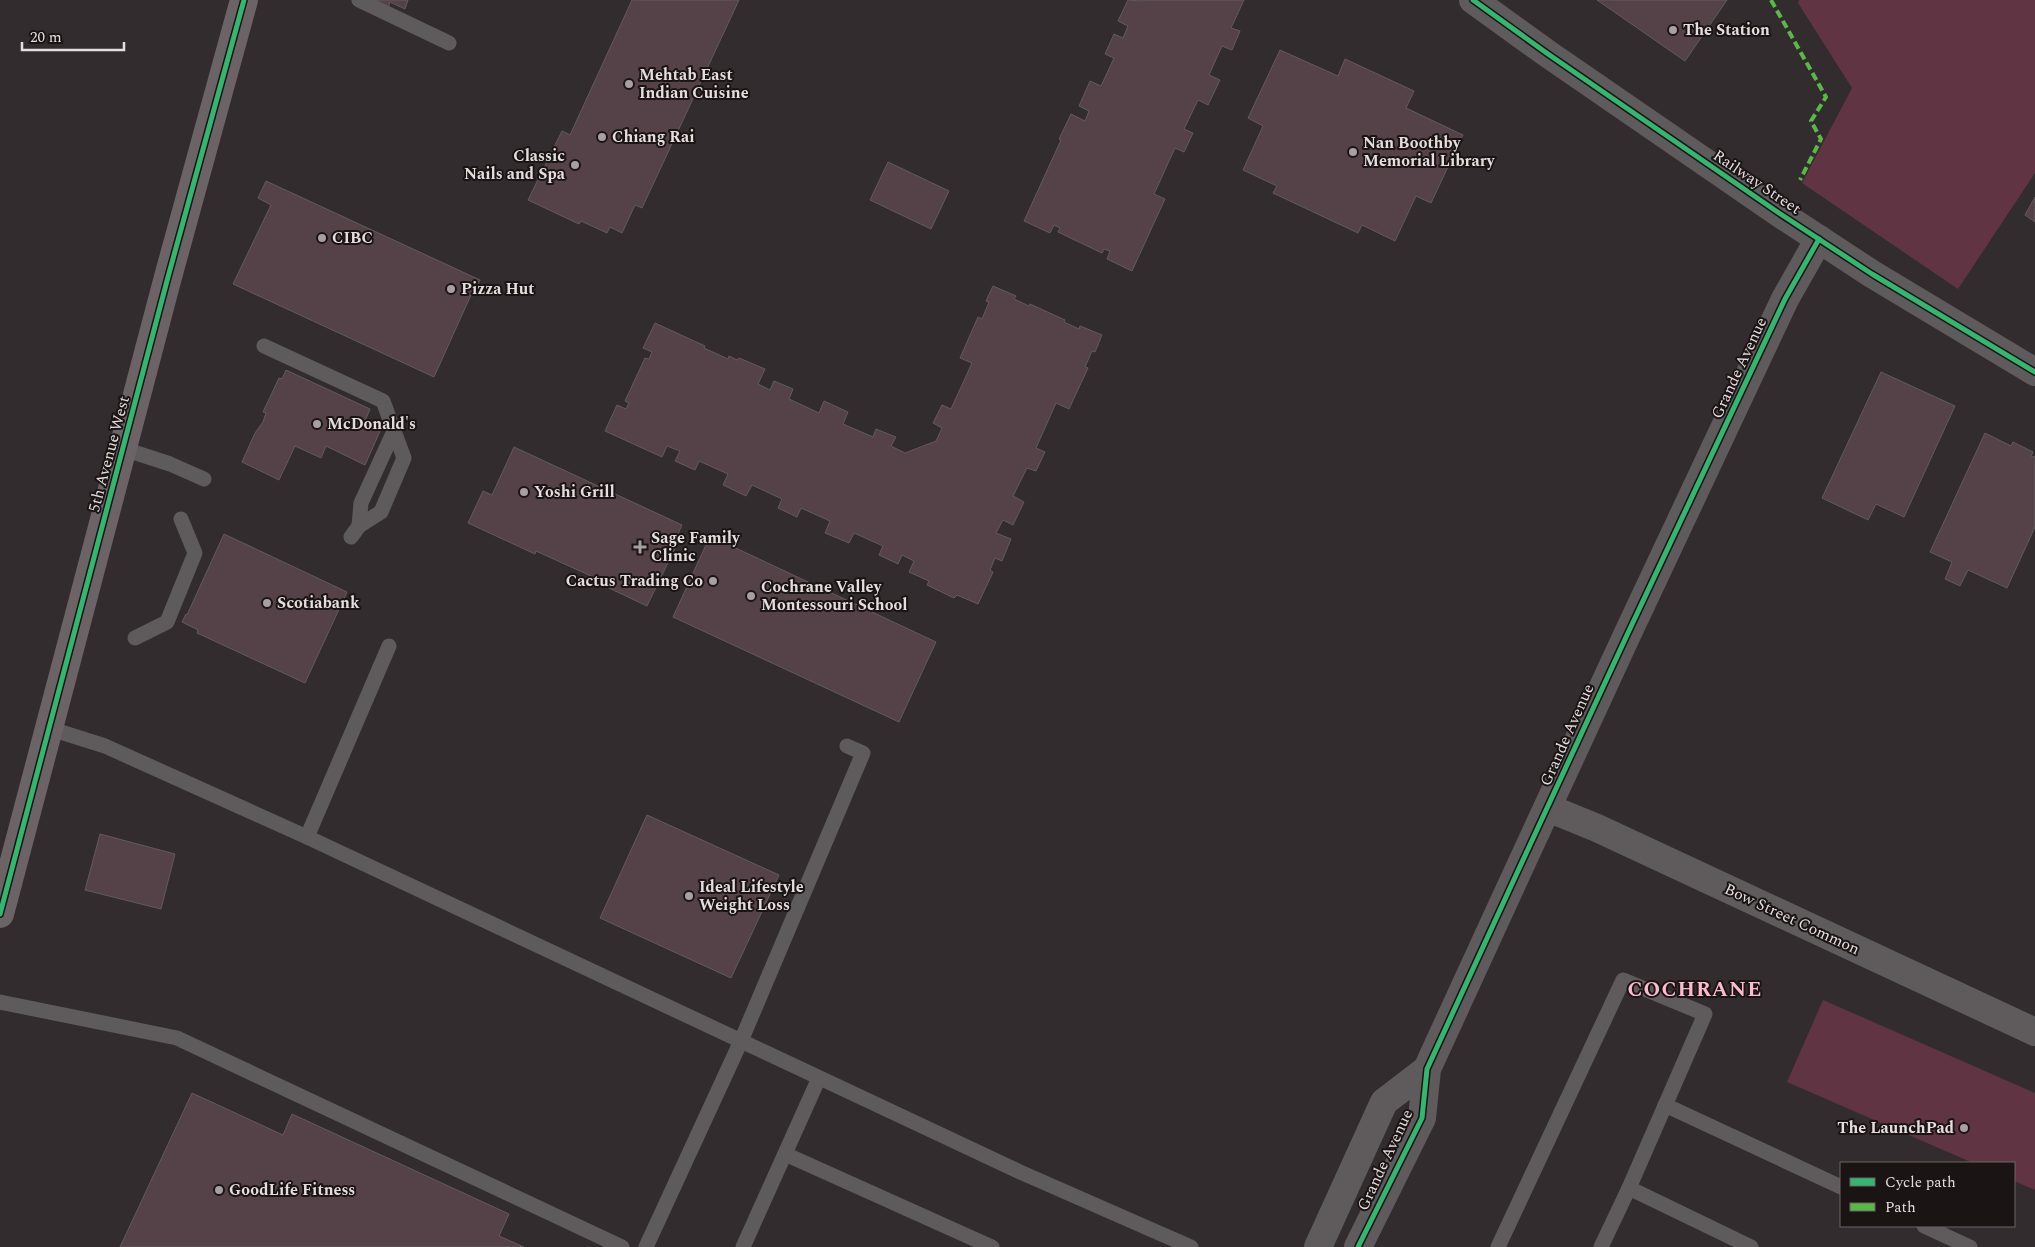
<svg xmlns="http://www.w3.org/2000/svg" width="2035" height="1247" font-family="Spectral,serif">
  <rect width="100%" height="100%" fill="#332c2e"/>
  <g fill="#603443">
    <path d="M1799 0H2035V173L1958 289 1802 183 1852 88 1798 3Z"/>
    <path d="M1823 1000 2035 1093V1190L2014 1181V1163H1973L1787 1082Z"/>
  </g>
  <g fill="#554249" stroke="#615b5d">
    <path d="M372 0H408L405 9 390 2 388 8Z"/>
    <path d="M632 0H739L642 208 635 205 622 233 610 227 607 233 581 221 579 224 528 200 562 131 570 135Z"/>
    <path d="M1128 0 1141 1V0H1244L1231 28 1240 31 1232 50 1222 46 1209 75 1220 80 1208 105 1198 100 1184 129 1193 133 1184 152 1175 148 1154 194 1165 199 1132 271 1107 259 1110 251 1104 249 1102 253 1058 232 1060 228 1054 225 1050 233 1024 221 1061 140 1059 139 1071 114 1085 121 1089 111 1079 106 1090 81 1101 86 1114 58 1105 54 1114 34 1123 38 1128 26 1118 21Z"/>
    <path d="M1597 0H1727L1685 61Z"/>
    <path d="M1280 50 1338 76 1345 59 1414 91 1406 108 1463 135 1431 203 1416 196 1395 241 1362 225 1358 233 1273 193 1277 186 1243 170 1263 126 1248 118Z"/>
    <path d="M888 162 949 191 931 229 870 200Z"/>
    <path d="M266 181 480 280 473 296 471 295 434 377 233 284 271 205 258 198Z"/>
    <path d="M2035 197V222L2025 215Z"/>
    <path d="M993 286 1016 296 1014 299 1029 306 1030 304 1065 320 1064 322 1079 329 1080 326 1102 335 1095 352 1092 351 1085 367 1088 368 1069 409 1056 403 1036 448 1045 452 1036 471 1027 468 1013 496 1024 502 1013 525 1003 520 996 533 1011 539 1002 561 995 558 990 570 993 572 978 604 957 595 954 598 927 585 929 581 909 572 914 561 902 555 898 564 879 555 883 546 854 533 849 543 825 533 830 521 801 508 797 517 778 508 782 499 752 485 746 496 723 485 728 474 699 461 695 470 675 461 680 451 667 446 662 457 605 431 617 405 626 409 629 403 625 401 645 358 649 359 652 352 643 348 655 323 705 346 704 348 728 359 729 356 737 360 739 358 765 369 758 384 770 390 774 381 793 389 789 399 819 413 824 401 848 412 843 424 873 437 876 429 896 437 891 446 905 453 936 441 942 428 933 423 942 405 951 409 972 363 960 358 978 317 982 319 989 302 986 301Z"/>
    <path d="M286 370 370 409 365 421 381 429 365 465 326 446 321 458 295 446 279 480 242 462 255 433 263 422 266 413 263 412 279 378 282 379Z"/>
    <path d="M1881 372 1955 406 1904 517 1876 504 1868 520 1822 498Z"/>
    <path d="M1985 433 2011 446 2013 442 2033 452 2031 456 2035 457V527L2007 588 1968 570 1960 586 1945 579 1952 562 1930 552Z"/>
    <path d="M514 447 682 525 677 536 680 538 647 606 590 579 591 576 536 551 535 554 468 523 483 491 492 495Z"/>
    <path d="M224 534 347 592 305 683 197 633 198 630 182 622 186 614 187 615Z"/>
    <path d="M710 536 936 642 899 722 673 617Z"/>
    <path d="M647 815 779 875 731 978 600 918Z"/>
    <path d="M100 834 175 854 161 909 85 890Z"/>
    <path d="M192 1093 283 1135 292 1114 509 1214 499 1236 524 1247H120Z"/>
  </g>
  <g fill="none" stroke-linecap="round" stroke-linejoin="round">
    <g stroke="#5f5b5c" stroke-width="15">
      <path d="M359 0 449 43"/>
      <path d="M264 346 383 401 404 458 381 512 359 526 351 537"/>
      <path d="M124 449 170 464 204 479"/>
      <path d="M359 526 361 503 394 431"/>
      <path d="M135 638 167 622 195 553 181 519"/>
      <path d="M48 728 105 746 307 837 1020 1172 1191 1247"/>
      <path d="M307 837 389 646"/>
      <path d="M0 1002 177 1038 622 1247"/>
      <path d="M1665 1105 1841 1187"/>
      <path d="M785 1154 992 1247"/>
      <path d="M1924 1226 1970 1247"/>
      <path d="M646 1247 741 1041 863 753 847 746"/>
      <path d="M743 1247 819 1078"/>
      <path d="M1498 1247 1623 980 1705 1014 1629 1188 1751 1247"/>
      <path d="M1601 1247 1629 1188"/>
    </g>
    <g stroke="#5f5b5c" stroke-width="28">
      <path d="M1473 0 1548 54 1779 213 1872 274 2035 372"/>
      <path d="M1548 808 1597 828 2035 1032"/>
      <path d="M1318 1247 1384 1102 1427 1069"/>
      <path d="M1358 1247 1422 1118 1427 1069 1517 873 1627 635 1785 299 1819 239"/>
    </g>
    <path stroke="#6b6365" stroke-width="28" d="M0 914 168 277 244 0"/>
    <path stroke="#58b947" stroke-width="4" stroke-dasharray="8 4" stroke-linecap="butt" d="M1771 0 1826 97 1811 121 1821 139 1800 180"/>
    <g stroke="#1a1415" stroke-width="8">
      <g id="cycleway">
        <path d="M1473 0 1548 54 1779 213 1872 274 2035 372"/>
        <path d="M0 914 168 277 244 0"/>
        <path d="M1358 1247 1422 1118 1427 1069 1517 873 1627 635 1785 299 1819 239"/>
      </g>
    </g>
    <use href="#cycleway" stroke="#33b770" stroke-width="5"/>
  </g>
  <g fill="#a79fa1" stroke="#1a1415" stroke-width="2">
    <circle cx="1673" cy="30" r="5"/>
    <circle cx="629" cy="84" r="5"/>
    <circle cx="602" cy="137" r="5"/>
    <circle cx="1353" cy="152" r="5"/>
    <circle cx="575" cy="165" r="5"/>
    <circle cx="322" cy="238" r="5"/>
    <circle cx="451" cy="289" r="5"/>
    <circle cx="317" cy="424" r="5"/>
    <circle cx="524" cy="492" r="5"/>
    <path d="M637.5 539.5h5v5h5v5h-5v5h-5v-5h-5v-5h5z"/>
    <circle cx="713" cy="581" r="5"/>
    <circle cx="751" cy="596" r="5"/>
    <circle cx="267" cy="603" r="5"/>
    <circle cx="689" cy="896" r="5"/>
    <circle cx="1964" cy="1128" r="5"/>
    <circle cx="219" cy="1190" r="5"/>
  </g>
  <g text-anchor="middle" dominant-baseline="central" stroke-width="4" stroke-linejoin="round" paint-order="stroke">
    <g font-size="16" font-weight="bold" fill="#e6dddf" stroke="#1a1415" text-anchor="start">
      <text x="1683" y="30">The Station</text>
      <text x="639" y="75">Mehtab East<tspan x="639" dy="18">Indian Cuisine</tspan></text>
      <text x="612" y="137">Chiang Rai</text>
      <text x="1363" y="143">Nan Boothby<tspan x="1363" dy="18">Memorial Library</tspan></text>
      <text x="565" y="156" text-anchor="end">Classic<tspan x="565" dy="18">Nails and Spa</tspan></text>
      <text x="332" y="238">CIBC</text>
      <text x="461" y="289">Pizza Hut</text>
      <text x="327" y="424">McDonald's</text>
      <text x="534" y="492">Yoshi Grill</text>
      <text x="651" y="538">Sage Family<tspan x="651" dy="18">Clinic</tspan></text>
      <text x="703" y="581" text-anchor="end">Cactus Trading Co</text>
      <text x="761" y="587">Cochrane Valley<tspan x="761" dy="18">Montessouri School</tspan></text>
      <text x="277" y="603">Scotiabank</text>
      <text x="699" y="887">Ideal Lifestyle<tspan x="699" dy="18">Weight Loss</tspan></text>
      <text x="1954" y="1128" text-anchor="end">The LaunchPad</text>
      <text x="229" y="1190">GoodLife Fitness</text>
    </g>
    <g font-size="16" fill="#e6dddf" stroke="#1a1415">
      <text transform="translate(1757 182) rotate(34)">Railway Street</text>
      <text transform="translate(1739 368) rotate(-65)">Grande Avenue</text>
      <text transform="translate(109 454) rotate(-75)">5th Avenue West</text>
      <text transform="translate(1567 735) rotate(-66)">Grande Avenue</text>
      <text transform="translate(1792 919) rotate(25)">Bow Street Common</text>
      <text transform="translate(1385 1160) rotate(-65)">Grande Avenue</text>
    </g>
    <g font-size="21" font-weight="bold" letter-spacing="1" fill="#fcbace" stroke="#1a1415">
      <text x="1695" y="990">COCHRANE</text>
    </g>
  </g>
  <rect x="1840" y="1162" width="175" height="65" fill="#1a1415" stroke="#6c6466"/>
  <rect x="1850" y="1178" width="25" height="8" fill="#33b770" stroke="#6c6466"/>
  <text x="1885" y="1187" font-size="15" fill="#e6dddf">Cycle path</text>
  <rect x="1850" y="1203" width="25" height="8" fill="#58b947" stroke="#6c6466"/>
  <text x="1885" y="1212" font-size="15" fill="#e6dddf">Path</text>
  <path d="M22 42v8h102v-8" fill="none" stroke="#e6dddf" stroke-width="2.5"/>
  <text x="30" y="42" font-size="15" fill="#e6dddf" stroke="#1a1415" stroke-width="4" paint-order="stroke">20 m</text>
</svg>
